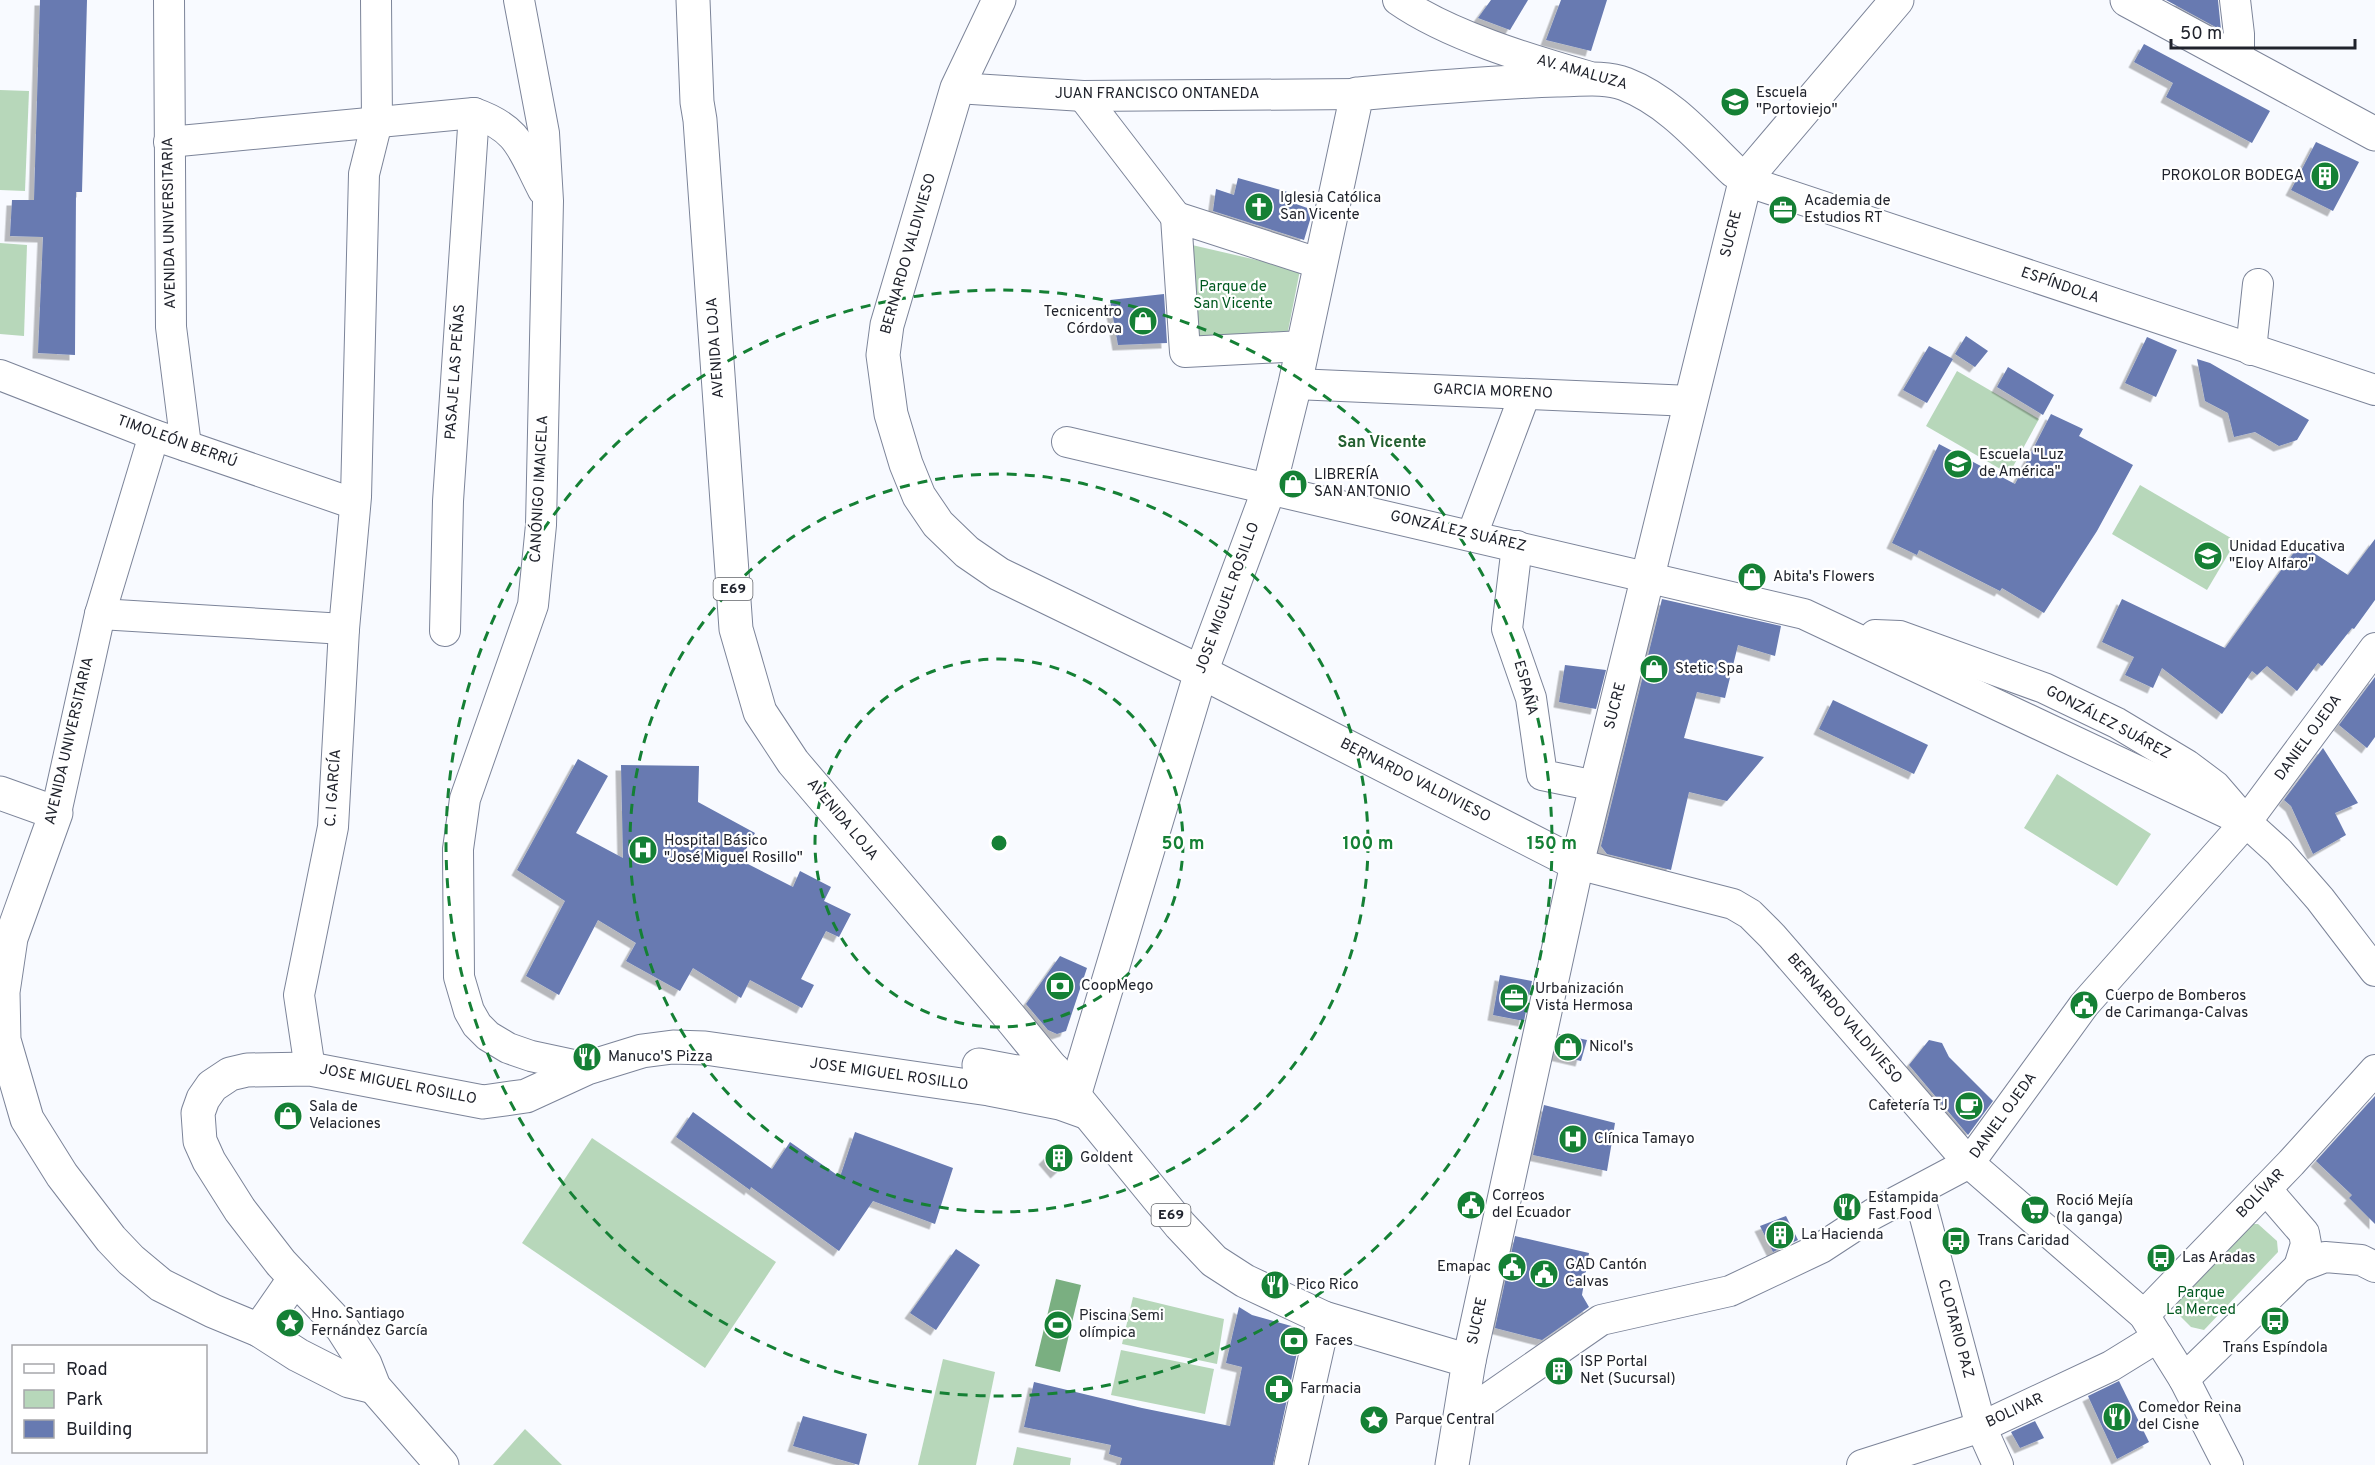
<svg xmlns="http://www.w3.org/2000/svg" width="2375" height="1465" font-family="Overpass,sans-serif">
  <defs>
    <filter id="shadow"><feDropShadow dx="-5.5" dy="5.5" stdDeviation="0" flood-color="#0004"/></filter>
  </defs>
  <rect width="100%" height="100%" fill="#f8faff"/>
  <g fill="#b7d7ba">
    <path d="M0 90 29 91 25 191 0 190Z"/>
    <path d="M0 243 27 245 24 336 0 334Z"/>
    <path d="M1192 245 1300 270 1287 336H1190Z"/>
    <path d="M1957 371 2039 419 2009 474 1926 426Z"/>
    <path d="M2140 485 2236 541 2207 590 2112 534Z"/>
    <path d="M2057 774 2151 834 2117 886 2024 828Z"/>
    <path d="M592 1138 776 1262 705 1368 522 1243Z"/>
    <path d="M2246 1224H2258L2277 1241 2278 1252 2204 1330 2191 1327 2174 1310V1299Z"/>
    <path d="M1133 1297 1224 1319 1217 1364 1122 1344Z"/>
    <path d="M1121 1350 1214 1369 1205 1414 1111 1395Z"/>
    <path d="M943 1359 995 1372 976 1465H918Z"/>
    <path d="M525 1429 562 1465H493Z"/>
    <path d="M1017 1447 1071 1458 1070 1465H1013Z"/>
  </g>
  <path fill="#7aaf81" d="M1056 1279 1081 1285 1060 1372 1035 1366Z"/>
  <g fill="#677ab1" filter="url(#shadow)">
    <path d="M40 0H87L82 192H76L75 355 38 353 43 237 10 236 12 200H34Z"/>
    <path d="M1491 0H1528L1510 30 1478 18Z"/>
    <path d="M1561 0H1607L1591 51 1546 40Z"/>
    <path d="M2166 0H2218L2221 30Z"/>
    <path d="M2144 44 2270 111 2252 143 2166 97 2173 83 2134 62Z"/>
    <path d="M2316 142 2359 162 2333 211 2291 190Z"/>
    <path d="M1238 178 1298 195 1296 204 1313 210 1304 240 1213 211 1216 189 1234 195Z"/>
    <path d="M1164 294 1167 343 1118 345 1110 300Z"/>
    <path d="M1966 336 1988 351 1975 367 1955 354Z"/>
    <path d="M2147 337 2177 350 2156 397 2125 383Z"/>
    <path d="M1929 346 1953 359 1927 403 1903 390Z"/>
    <path d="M2197 359 2210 363 2309 420 2297 440 2279 446 2255 432 2234 437 2228 413 2205 401Z"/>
    <path d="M2008 367 2054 395 2043 415 1997 387Z"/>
    <path d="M2051 414 2083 429 2079 436 2133 465 2097 531 2044 613 2002 588 2000 591 1919 550 1917 555 1892 543 1939 444 2015 484Z"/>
    <path d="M2375 539V600L2354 629 2352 628 2322 666 2318 663 2297 691 2267 666 2257 675 2252 671 2222 714 2162 668 2153 688 2125 675 2134 657 2102 642 2122 599 2225 648 2300 544 2348 575Z"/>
    <path d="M1662 599 1781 626 1775 656 1738 645 1725 698 1697 692 1684 738 1764 757 1727 801 1689 792 1671 870 1607 854 1601 846Z"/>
    <path d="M1565 665 1606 670 1596 709 1559 702Z"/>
    <path d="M2375 677V737L2367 748 2339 725Z"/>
    <path d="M1833 700 1928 745 1914 774 1819 729Z"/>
    <path d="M2323 748 2358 803 2335 813 2346 835 2313 854 2291 806 2284 800Z"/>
    <path d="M578 759 608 776 576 833 623 858 621 765 699 766 698 802 755 833 740 860 793 887 800 871 831 887 824 901 851 914 839 937 826 931 801 979 814 985 802 1008 750 980 741 998 693 968 680 991 626 961 636 943 598 920 559 995 526 976 565 901 517 870Z"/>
    <path d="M1060 956 1087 968 1066 1031 1057 1034 1048 1030 1026 1004Z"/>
    <path d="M1500 975 1532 981 1524 1021 1493 1015Z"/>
    <path d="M1559 1034 1587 1040 1581 1061 1555 1055Z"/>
    <path d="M1929 1040 1942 1043 1949 1057 1993 1101 1968 1135 1909 1065Z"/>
    <path d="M2375 1096V1224L2349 1198 2352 1195 2316 1161Z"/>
    <path d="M1544 1105 1615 1123 1607 1171 1533 1155Z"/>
    <path d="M693 1112 772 1169 790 1142 840 1177 855 1132 953 1168 935 1224 873 1201 839 1251 751 1187 750 1190 676 1137Z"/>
    <path d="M1060 1143 1073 1157 1056 1173 1044 1159Z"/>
    <path d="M1786 1216 1798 1240 1773 1252 1760 1226Z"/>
    <path d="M1515 1236 1589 1253 1582 1295 1589 1307 1542 1340 1495 1328Z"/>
    <path d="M956 1249 980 1265 936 1330 910 1313Z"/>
    <path d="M1239 1307 1252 1315 1302 1329 1273 1465H1120L1122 1458 1109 1454 1111 1445 1024 1427 1034 1382 1142 1408 1230 1426 1242 1367 1226 1363Z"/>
    <path d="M2119 1381 2149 1442 2117 1459 2088 1396Z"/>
    <path d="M803 1416 867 1434 859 1465 793 1446Z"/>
    <path d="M2035 1421 2044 1438 2020 1448 2011 1432Z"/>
  </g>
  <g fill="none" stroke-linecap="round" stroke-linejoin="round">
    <g stroke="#7c8499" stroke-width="32">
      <g id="street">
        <path d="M169 0 171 327 186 446"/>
        <path d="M519 0 544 133 548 201 541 525 533 605 465 799 458 849 459 977 469 1011 477 1025 488 1036 508 1048 531 1056 587 1068"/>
        <path d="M1398 0C1448 35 1528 59 1587 76"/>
        <path d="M2235 0 2239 34V62"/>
        <path d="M957 88 1083 96 1357 94"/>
        <path d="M1083 96 1176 217"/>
        <path d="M169 142 474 113C520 129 522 150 543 190"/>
        <path d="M1746 178 1761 186 2375 390"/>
        <path d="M1303 346 1185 352 1176 217 1321 264"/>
        <path d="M2251 350 2258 284"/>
        <path d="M0 375 154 435 355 504"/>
        <path d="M1295 384 1691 401"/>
        <path d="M1067 442 1804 614 2246 822"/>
        <path d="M1472 535 1525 394"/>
        <path d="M1517 546 1507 629 1531 698 1542 775 1596 786"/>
        <path d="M100 614 344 629"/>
        <path d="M445 631 448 501 474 113"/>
        <path d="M1875 635 1900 636 2044 688 2117 723 2187 765 2215 786 2246 822 2279 852 2320 899 2375 971"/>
        <path d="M56 813 100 614 154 435"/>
        <path d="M1577 864 1733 904 1750 914 1772 936 1969 1163 2144 1315 2184 1379 2228 1465"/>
        <path d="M310 1069 299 995 333 827 344 629 356 497 364 174 377 122 376 0"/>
        <path d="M2266 1189 2304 1233 2306 1244 2299 1267"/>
        <path d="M1918 1191 1981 1427 1998 1465"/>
        <path d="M2144 1315 2291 1163 2375 1070"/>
        <path d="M2184 1379 2299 1267 2325 1257 2361 1260 2375 1267"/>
        <path d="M1460 1418 1601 1320 1730 1291 1821 1248 1873 1214 1969 1163 2084 1005 2246 822 2375 648"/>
        <path d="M1862 1465 1981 1427 2111 1366 2158 1337"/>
      </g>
    </g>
    <g stroke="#7c8499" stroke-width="35">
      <g id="secondary">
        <path d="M999 0 957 88 887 325 883 355 891 414 906 464 919 496 938 524 967 552 999 574 1201 672 1577 864"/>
        <path d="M2127 0 2375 134"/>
        <path d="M0 793 56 813 11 938 3 992 4 1040 27 1119 62 1175 111 1239 131 1260 161 1285 213 1311 259 1330 298 1355 349 1381 374 1387"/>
        <path d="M979 1065 1017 1072 1054 1070"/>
        <path d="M1074 1096 1201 672 1269 489 1295 384 1357 94C1424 88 1490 82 1557 80 1578 80 1605 76 1625 84 1669 101 1701 139 1734 171L1746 178"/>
        <path d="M259 1330 295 1278"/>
        <path d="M1469 1361 1577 864 1746 178 1897 0"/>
        <path d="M442 1465 374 1387 365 1364 342 1328 281 1263 240 1210 209 1161 200 1141 198 1113 203 1099 212 1086 230 1074 247 1070 310 1069 483 1102 526 1096 587 1068 642 1051 673 1047 705 1048 989 1089 1060 1103 1088 1113"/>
      </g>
    </g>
    <g stroke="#7c8499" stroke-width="35">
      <g id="primary">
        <path d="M693 0 697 102 700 120 736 629 760 712 793 762 1009 1016 1180 1225 1214 1261 1245 1281 1324 1318 1469 1361 1452 1465"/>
        <path d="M1291 1465 1324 1318"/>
      </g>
    </g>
    <use href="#street" stroke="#fff" stroke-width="30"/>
    <use href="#secondary" stroke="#fff" stroke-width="33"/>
    <use href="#primary" stroke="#fff" stroke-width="33"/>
  </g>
  <g fill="none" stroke="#158035" stroke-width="3" stroke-dasharray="10 8">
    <circle cx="999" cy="843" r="184"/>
    <circle cx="999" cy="843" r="369"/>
    <circle cx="999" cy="843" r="553"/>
  </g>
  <defs>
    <g id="school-disc" transform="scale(1.5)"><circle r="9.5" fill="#158035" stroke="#fff"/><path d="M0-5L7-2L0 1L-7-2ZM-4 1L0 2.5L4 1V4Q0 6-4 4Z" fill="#fff"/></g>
    <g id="building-disc" transform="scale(1.5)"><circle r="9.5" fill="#158035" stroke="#fff"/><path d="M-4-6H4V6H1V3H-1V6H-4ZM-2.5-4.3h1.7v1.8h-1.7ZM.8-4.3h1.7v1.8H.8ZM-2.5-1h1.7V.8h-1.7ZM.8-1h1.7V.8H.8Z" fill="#fff"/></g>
    <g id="church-disc" transform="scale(1.5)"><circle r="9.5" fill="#158035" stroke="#fff"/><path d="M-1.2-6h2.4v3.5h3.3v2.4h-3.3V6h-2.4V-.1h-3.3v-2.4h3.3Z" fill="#fff"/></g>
    <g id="office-disc" transform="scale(1.5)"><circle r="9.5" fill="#158035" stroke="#fff"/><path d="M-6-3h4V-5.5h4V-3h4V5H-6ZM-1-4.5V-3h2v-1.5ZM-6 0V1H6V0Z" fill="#fff"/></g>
    <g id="shop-disc" transform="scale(1.5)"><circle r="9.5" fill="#158035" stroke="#fff"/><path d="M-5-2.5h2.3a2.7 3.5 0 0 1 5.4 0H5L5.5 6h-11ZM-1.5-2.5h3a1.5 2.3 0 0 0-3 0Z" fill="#fff"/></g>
    <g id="hospital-disc" transform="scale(1.5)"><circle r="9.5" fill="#158035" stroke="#fff"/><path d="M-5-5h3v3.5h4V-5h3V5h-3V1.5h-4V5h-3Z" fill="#fff"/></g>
    <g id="bank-disc" transform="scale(1.5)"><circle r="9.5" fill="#158035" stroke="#fff"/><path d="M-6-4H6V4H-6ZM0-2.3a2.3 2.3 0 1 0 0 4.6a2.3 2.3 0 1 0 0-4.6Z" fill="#fff"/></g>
    <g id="civic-disc" transform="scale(1.5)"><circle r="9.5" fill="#158035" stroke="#fff"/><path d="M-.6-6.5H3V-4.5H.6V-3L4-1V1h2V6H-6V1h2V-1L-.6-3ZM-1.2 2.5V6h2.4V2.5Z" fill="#fff"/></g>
    <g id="restaurant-disc" transform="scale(1.5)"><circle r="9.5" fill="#158035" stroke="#fff"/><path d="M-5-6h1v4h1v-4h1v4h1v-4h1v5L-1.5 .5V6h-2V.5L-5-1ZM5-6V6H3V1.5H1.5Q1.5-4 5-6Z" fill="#fff"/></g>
    <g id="cafe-disc" transform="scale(1.5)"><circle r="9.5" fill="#158035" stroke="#fff"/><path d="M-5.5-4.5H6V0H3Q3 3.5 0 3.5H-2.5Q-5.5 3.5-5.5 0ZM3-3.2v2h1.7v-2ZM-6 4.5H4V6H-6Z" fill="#fff"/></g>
    <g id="supermarket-disc" transform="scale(1.5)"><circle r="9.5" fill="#158035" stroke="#fff"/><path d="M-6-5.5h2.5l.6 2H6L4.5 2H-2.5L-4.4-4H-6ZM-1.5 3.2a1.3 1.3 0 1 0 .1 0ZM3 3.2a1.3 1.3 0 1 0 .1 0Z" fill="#fff"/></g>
    <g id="bus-disc" transform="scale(1.5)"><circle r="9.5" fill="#158035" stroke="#fff"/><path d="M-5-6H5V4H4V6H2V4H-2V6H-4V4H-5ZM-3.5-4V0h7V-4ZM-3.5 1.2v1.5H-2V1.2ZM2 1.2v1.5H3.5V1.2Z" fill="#fff"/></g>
    <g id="sight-disc" transform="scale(1.5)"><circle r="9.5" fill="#158035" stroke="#fff"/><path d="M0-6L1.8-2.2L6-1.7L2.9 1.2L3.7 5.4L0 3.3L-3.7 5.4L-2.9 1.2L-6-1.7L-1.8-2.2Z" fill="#fff"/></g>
    <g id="stadium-disc" transform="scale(1.5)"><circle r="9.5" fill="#158035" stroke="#fff"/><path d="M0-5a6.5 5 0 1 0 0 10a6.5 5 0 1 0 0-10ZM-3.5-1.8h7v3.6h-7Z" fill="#fff"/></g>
    <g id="pharmacy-disc" transform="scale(1.5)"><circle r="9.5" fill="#158035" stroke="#fff"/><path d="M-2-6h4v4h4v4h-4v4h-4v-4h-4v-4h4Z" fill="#fff"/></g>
  </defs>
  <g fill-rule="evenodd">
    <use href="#school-disc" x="1735" y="102"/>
    <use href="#building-disc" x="2325" y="176"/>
    <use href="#church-disc" x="1259" y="207"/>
    <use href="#office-disc" x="1783" y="210"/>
    <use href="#shop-disc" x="1143" y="321"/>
    <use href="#school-disc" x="1958" y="464"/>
    <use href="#shop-disc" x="1293" y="484"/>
    <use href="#school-disc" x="2208" y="556"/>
    <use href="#shop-disc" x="1752" y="577"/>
    <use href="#shop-disc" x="1654" y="669"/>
    <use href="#hospital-disc" x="643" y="850"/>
    <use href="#bank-disc" x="1060" y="986"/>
    <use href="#office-disc" x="1514" y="998"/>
    <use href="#civic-disc" x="2084" y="1005"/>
    <use href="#shop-disc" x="1568" y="1047"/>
    <use href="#restaurant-disc" x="587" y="1057"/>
    <use href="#cafe-disc" x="1969" y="1106"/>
    <use href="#shop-disc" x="288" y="1116"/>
    <use href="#hospital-disc" x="1573" y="1139"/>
    <use href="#building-disc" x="1059" y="1158"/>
    <use href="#civic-disc" x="1471" y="1205"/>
    <use href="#restaurant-disc" x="1847" y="1207"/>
    <use href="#supermarket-disc" x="2035" y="1210"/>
    <use href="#building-disc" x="1780" y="1235"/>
    <use href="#bus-disc" x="1956" y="1241"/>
    <use href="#bus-disc" x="2161" y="1258"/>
    <use href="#civic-disc" x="1512" y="1267"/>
    <use href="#civic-disc" x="1544" y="1274"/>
    <use href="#restaurant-disc" x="1275" y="1285"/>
    <use href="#bus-disc" x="2275" y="1321"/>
    <use href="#sight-disc" x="290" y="1323"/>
    <use href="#stadium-disc" x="1058" y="1325"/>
    <use href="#bank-disc" x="1294" y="1341"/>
    <use href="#building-disc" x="1559" y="1371"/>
    <use href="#pharmacy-disc" x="1279" y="1389"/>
    <use href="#restaurant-disc" x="2117" y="1417"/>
    <use href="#sight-disc" x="1374" y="1420"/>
  </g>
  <g text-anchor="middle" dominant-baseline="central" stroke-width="4.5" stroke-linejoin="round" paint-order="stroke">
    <g fill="#fff" stroke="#63656b" stroke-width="1.5">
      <rect x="713.5" y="578" width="39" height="22" rx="4.5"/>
      <rect x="1151.5" y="1204" width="39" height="22" rx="4.5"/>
    </g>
    <g font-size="14" font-weight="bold" fill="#20232c">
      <text x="733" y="589">E69</text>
      <text x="1171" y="1215">E69</text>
    </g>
    <g font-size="15" fill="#20232c" stroke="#fff">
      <text transform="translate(1582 73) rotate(16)">AV. AMALUZA</text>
      <text x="1157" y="94">JUAN FRANCISCO ONTANEDA</text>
      <text transform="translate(170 223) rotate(-91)">AVENIDA UNIVERSITARIA</text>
      <text transform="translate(1732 234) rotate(-76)">SUCRE</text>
      <text transform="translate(909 254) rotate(-74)">BERNARDO VALDIVIESO</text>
      <text transform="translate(2060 286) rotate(19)">ESPÍNDOLA</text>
      <text transform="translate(716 348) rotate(-94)">AVENIDA LOJA</text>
      <text transform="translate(456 372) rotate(-86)">PASAJE LAS PEÑAS</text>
      <text transform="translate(1493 392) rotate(2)">GARCIA MORENO</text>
      <text transform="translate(177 442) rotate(20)">TIMOLEÓN BERRÚ</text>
      <text transform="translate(540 489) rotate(-87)">CANÓNIGO IMAICELA</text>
      <text transform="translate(1458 532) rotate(13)">GONZÁLEZ SUÁREZ</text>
      <text transform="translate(1228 598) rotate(-70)">JOSE MIGUEL ROSILLO</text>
      <text transform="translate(1525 688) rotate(75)">ESPAÑA</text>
      <text transform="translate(1616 706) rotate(-76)">SUCRE</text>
      <text transform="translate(2108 723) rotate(28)">GONZÁLEZ SUÁREZ</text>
      <text transform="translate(2309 738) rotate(-54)">DANIEL OJEDA</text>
      <text transform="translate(70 741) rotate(-77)">AVENIDA UNIVERSITARIA</text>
      <text transform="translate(1415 781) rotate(27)">BERNARDO VALDIVIESO</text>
      <text transform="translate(334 788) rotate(-86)">C. I GARCÍA</text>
      <text transform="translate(842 820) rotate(50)">AVENIDA LOJA</text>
      <text transform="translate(1844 1019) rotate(49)">BERNARDO VALDIVIESO</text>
      <text transform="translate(889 1075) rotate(8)">JOSE MIGUEL ROSILLO</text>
      <text transform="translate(398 1085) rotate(11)">JOSE MIGUEL ROSILLO</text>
      <text transform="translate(2004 1116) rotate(-54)">DANIEL OJEDA</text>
      <text transform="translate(2261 1194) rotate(-46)">BOLÍVAR</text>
      <text transform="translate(1478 1321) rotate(-78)">SUCRE</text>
      <text transform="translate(1955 1329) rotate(75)">CLOTARIO PAZ</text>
      <text transform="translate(2015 1411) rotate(-25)">BOLIVAR</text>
    </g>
    <g font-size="15" fill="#20232c" stroke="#fff" text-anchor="start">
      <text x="1756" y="93">Escuela<tspan x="1756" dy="17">"Portoviejo"</tspan></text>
      <text x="2304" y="176" text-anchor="end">PROKOLOR BODEGA</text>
      <text x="1280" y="198">Iglesia Católica<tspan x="1280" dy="17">San Vicente</tspan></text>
      <text x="1804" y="201">Academia de<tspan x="1804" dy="17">Estudios RT</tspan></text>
      <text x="1122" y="312" text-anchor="end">Tecnicentro<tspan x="1122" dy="17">Córdova</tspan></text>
      <text x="1979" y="455">Escuela "Luz<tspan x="1979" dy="17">de América"</tspan></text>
      <text x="1314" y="475">LIBRERÍA<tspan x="1314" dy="17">SAN ANTONIO</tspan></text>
      <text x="2229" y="547">Unidad Educativa<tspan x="2229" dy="17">"Eloy Alfaro"</tspan></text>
      <text x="1773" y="577">Abita's Flowers</text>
      <text x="1675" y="669">Stetic Spa</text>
      <text x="664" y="841">Hospital Básico<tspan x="664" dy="17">"José Miguel Rosillo"</tspan></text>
      <text x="1081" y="986">CoopMego</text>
      <text x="1535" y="989">Urbanización<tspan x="1535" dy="17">Vista Hermosa</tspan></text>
      <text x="2105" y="996">Cuerpo de Bomberos<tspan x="2105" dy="17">de Carimanga-Calvas</tspan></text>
      <text x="1589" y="1047">Nicol's</text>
      <text x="608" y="1057">Manuco'S Pizza</text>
      <text x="1948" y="1106" text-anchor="end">Cafetería TJ</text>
      <text x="309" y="1107">Sala de<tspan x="309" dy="17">Velaciones</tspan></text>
      <text x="1594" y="1139">Clínica Tamayo</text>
      <text x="1080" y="1158">Goldent</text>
      <text x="1492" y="1196">Correos<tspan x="1492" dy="17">del Ecuador</tspan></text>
      <text x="1868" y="1198">Estampida<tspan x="1868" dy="17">Fast Food</tspan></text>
      <text x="2056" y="1201">Roció Mejía<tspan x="2056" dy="17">(la ganga)</tspan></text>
      <text x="1801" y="1235">La Hacienda</text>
      <text x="1977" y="1241">Trans Caridad</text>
      <text x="2182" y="1258">Las Aradas</text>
      <text x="1565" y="1265">GAD Cantón<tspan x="1565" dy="17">Calvas</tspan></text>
      <text x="1491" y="1267" text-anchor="end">Emapac</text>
      <text x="1296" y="1285">Pico Rico</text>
      <text x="311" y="1314">Hno. Santiago<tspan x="311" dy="17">Fernández García</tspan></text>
      <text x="1079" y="1316">Piscina Semi<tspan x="1079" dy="17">olímpica</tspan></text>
      <text x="1315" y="1341">Faces</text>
      <text x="2275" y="1348" text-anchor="middle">Trans Espíndola</text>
      <text x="1580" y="1362">ISP Portal<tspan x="1580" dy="17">Net (Sucursal)</tspan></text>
      <text x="1300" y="1389">Farmacia</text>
      <text x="2138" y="1408">Comedor Reina<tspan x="2138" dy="17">del Cisne</tspan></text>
      <text x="1395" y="1420">Parque Central</text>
    </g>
    <g font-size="15" fill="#00591f" stroke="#fff">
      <text x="1233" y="287">Parque de<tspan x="1233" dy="17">San Vicente</tspan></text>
      <text x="2201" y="1293">Parque<tspan x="2201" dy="17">La Merced</tspan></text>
    </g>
    <g font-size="16" font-weight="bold" fill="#236030" stroke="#fff">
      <text x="1382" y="443">San Vicente</text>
    </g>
  </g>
  <circle cx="999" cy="843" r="9" fill="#158035" stroke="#fff" stroke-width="3"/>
  <g font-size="18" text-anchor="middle" font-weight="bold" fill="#158035" stroke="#fff" stroke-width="4.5" stroke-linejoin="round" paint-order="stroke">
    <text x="1183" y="849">50 m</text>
    <text x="1368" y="849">100 m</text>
    <text x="1552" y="849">150 m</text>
  </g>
  <rect x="12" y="1345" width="195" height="108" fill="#ffffff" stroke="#a6a7ab" stroke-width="1.5"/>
  <rect x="24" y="1364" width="30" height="9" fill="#ffffff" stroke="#a6a7ab" stroke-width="1.5"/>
  <text x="66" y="1375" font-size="18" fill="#20232c">Road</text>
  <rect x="24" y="1390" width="30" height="18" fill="#b7d7ba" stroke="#a6a7ab" stroke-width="1.5"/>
  <text x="66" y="1405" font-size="18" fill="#20232c">Park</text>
  <rect x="24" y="1420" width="30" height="18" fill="#677ab1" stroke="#a6a7ab" stroke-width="1.5"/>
  <text x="66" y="1435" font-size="18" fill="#20232c">Building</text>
  <path d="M2171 39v9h184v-9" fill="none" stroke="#20232c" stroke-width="3"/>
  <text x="2180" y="39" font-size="18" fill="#20232c" stroke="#ffffff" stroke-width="4.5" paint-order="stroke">50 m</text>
</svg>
